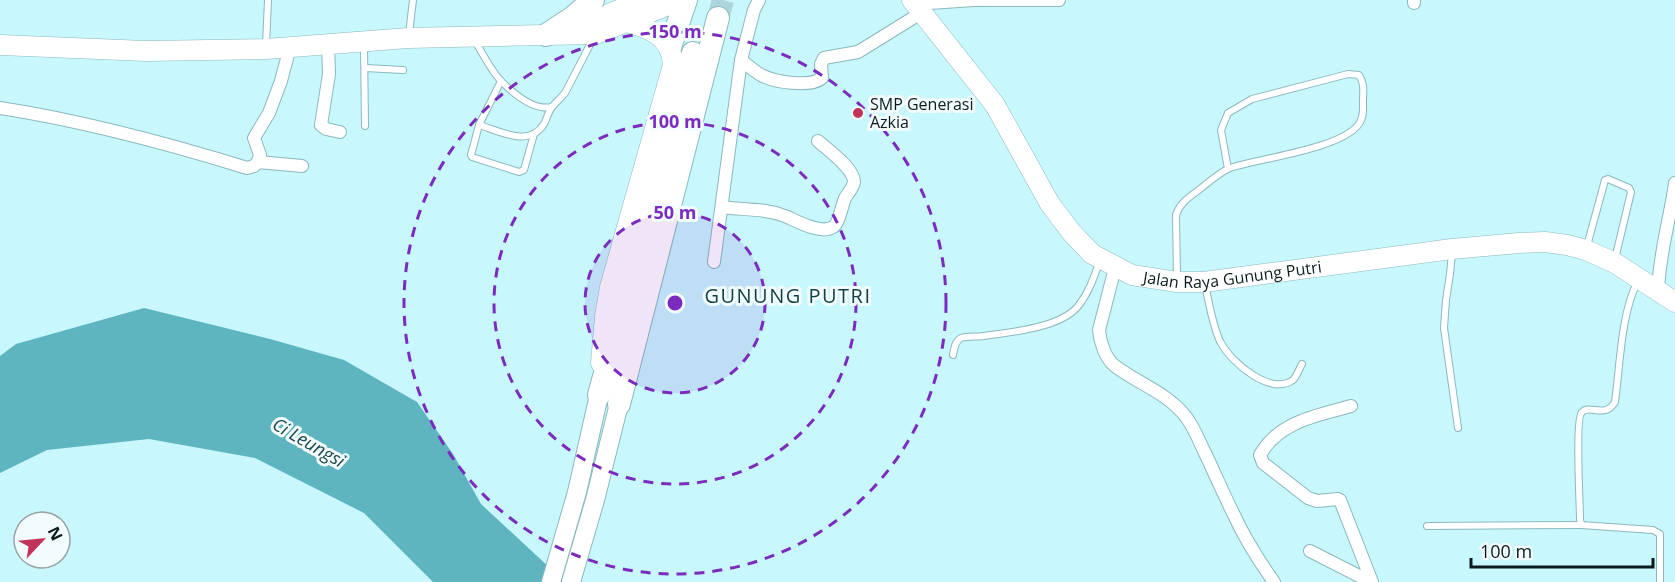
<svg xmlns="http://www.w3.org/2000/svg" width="1675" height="582" font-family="'Open Sans',sans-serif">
  <rect width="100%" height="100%" fill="#c8f7fd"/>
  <path fill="#5eb5c0" d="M144 308 270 339 344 360 417 402 453 454 481 504 565 582H433L364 513 255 458 149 439 47 450 0 473V356L16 344Z"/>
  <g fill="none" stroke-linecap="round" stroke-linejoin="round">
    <path stroke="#acd6dc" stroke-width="22" stroke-dasharray="22 11" stroke-linecap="butt" d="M718 18 723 0"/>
    <g stroke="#8ab8be" stroke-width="8">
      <g id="lane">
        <path d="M409 34 413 0"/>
        <path d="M475 41C483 54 491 71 502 82 514 94 534 111 552 107"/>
        <path d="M266 45 268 0"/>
        <path d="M364 45 365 126"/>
        <path d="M365 68 403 70"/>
        <path d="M501 81 479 125 471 155 472 157 519 172 524 170 534 134"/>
        <path d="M479 125C500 131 529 148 544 124 547 119 548 112 552 107 556 102 560 99 565 93L594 37"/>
        <path d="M1587 246 1605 180 1608 179 1629 188 1631 192 1615 259"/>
        <path d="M1452 253 1450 274 1446 300 1444 328 1458 428"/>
        <path d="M1177 278 1176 215C1180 202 1190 197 1200 189 1209 182 1220 172 1230 168 1260 158 1341 149 1359 124 1364 117 1363 109 1363 102 1363 90 1365 85 1359 75L1348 74 1252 99 1228 113 1221 130 1228 169"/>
        <path d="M1637 283C1621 314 1620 366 1615 402 1605 419 1590 404 1582 412 1575 418 1580 505 1580 519L1581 525 1653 530 1660 534V582"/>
        <path d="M1205 285C1209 302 1213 329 1221 343 1231 362 1270 396 1293 380 1297 376 1299 369 1302 364"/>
        <path d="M953 355C954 349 955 341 961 338 967 336 977 337 984 336 1011 332 1062 328 1079 305 1089 292 1094 277 1099 263"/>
        <path d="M1427 526 1581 525"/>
      </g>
    </g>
    <g stroke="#8ab8be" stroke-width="14">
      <g id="street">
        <path d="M975 0H1059"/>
        <path d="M1414 0V3"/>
        <path d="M915 4 974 0"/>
        <path d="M328 44 329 74 321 125 326 129 340 132"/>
        <path d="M741 60C747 65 754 71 761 75 774 82 810 88 822 78L821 64 824 58 858 52 921 13"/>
        <path d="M0 108C84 121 166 143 247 168L254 166 258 162 302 166"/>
        <path d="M258 162 260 155 254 138 269 113 281 81 290 47"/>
        <path d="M722 207C743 210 764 208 785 216 797 221 821 235 833 227 839 224 842 205 845 198 848 193 853 188 854 182 854 168 828 150 818 141"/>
        <path d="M714 262 741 60 754 10 759 0"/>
        <path d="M1115 268 1099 330C1100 342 1105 358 1115 366 1137 383 1168 393 1186 417 1194 427 1199 441 1205 453 1215 474 1224 495 1234 515 1245 539 1259 561 1274 582"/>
        <path d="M1658 291C1659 255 1670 219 1675 183"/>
        <path d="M1351 406C1317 416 1279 421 1260 455L1263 463 1308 498 1317 501 1338 499 1340 500 1372 582"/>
        <path d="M1310 551 1371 582"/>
      </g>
    </g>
    <g stroke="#8ab8be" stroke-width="20">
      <g id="secondary">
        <path d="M551 582 577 492 599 395"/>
        <path d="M571 582 595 500 619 404"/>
      </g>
    </g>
    <g stroke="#8ab8be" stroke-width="21">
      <g id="primary">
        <path id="s1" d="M912 0 995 105 1050 204 1072 233 1092 254 1132 275 1177 282H1204L1452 249 1519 243 1545 242 1567 245 1586 250 1615 263 1675 302"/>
        <path d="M588 28 611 13 644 0"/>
        <path d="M0 45 146 51 266 49 408 38 596 34 681 0"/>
        <path d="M601 363 605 316 610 287 673 65C671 36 651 29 627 22"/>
      </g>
    </g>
    <g stroke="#8ab8be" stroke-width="24">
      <g id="highway">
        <path d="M546 35 572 18 593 0"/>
        <path d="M670 47 686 0"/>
        <path d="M599 395 693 53"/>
        <path d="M619 404 718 18"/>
      </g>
    </g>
    <use href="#lane" stroke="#fff" stroke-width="6"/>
    <use href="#street" stroke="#fff" stroke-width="12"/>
    <use href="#secondary" stroke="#fff" stroke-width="18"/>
    <use href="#primary" stroke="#fff" stroke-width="20"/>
    <use href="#highway" stroke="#fff" stroke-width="22"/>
  </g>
  <circle cx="675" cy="303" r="90" fill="#7b2cbf" fill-opacity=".12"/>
  <g fill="none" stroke="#7b2cbf" stroke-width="3" stroke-dasharray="10 8">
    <circle cx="675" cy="303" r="90"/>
    <circle cx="675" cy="303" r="181"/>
    <circle cx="675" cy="303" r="271"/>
  </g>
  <circle fill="#c23359" stroke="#f3fcfd" stroke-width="2" cx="858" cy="113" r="6"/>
  <g text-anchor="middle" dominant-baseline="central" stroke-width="6" stroke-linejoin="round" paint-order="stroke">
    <g font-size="16" fill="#0a1c1f" stroke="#f3fcfd" text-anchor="start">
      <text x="870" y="104">SMP Generasi<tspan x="870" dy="18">Azkia</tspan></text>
    </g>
    <g font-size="16" fill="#0a1c1f" stroke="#f3fcfd">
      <text stroke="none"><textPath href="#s1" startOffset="459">Jalan Raya Gunung Putri</textPath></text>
    </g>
    <g font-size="18" font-style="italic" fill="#1c4449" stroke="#f3fcfd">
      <text transform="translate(309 442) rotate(30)">Ci Leungsi</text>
    </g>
    <g font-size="20" letter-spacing="1.5" fill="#123f45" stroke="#f3fcfd">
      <text x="788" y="295">GUNUNG PUTRI</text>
    </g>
  </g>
  <circle cx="675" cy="303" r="9" fill="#7b2cbf" stroke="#f3fcfd" stroke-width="3"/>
  <g font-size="18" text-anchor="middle" font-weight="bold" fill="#7b2cbf" stroke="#f3fcfd" stroke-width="6" stroke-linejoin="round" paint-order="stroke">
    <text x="675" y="38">150 m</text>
    <text x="675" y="128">100 m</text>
    <text x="675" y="219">50 m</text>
  </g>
  <g transform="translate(42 540) rotate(64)"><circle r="28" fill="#f3fcfd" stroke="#96a2a4" stroke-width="1.5"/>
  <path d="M0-4.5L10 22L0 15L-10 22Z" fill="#c23359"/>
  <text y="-9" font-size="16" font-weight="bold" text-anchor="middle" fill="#0a1c1f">N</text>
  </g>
  <path d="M1471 558v9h182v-9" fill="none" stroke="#0a1c1f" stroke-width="3"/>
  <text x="1480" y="558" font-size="18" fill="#0a1c1f" stroke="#f3fcfd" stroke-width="4.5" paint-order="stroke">100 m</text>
</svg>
